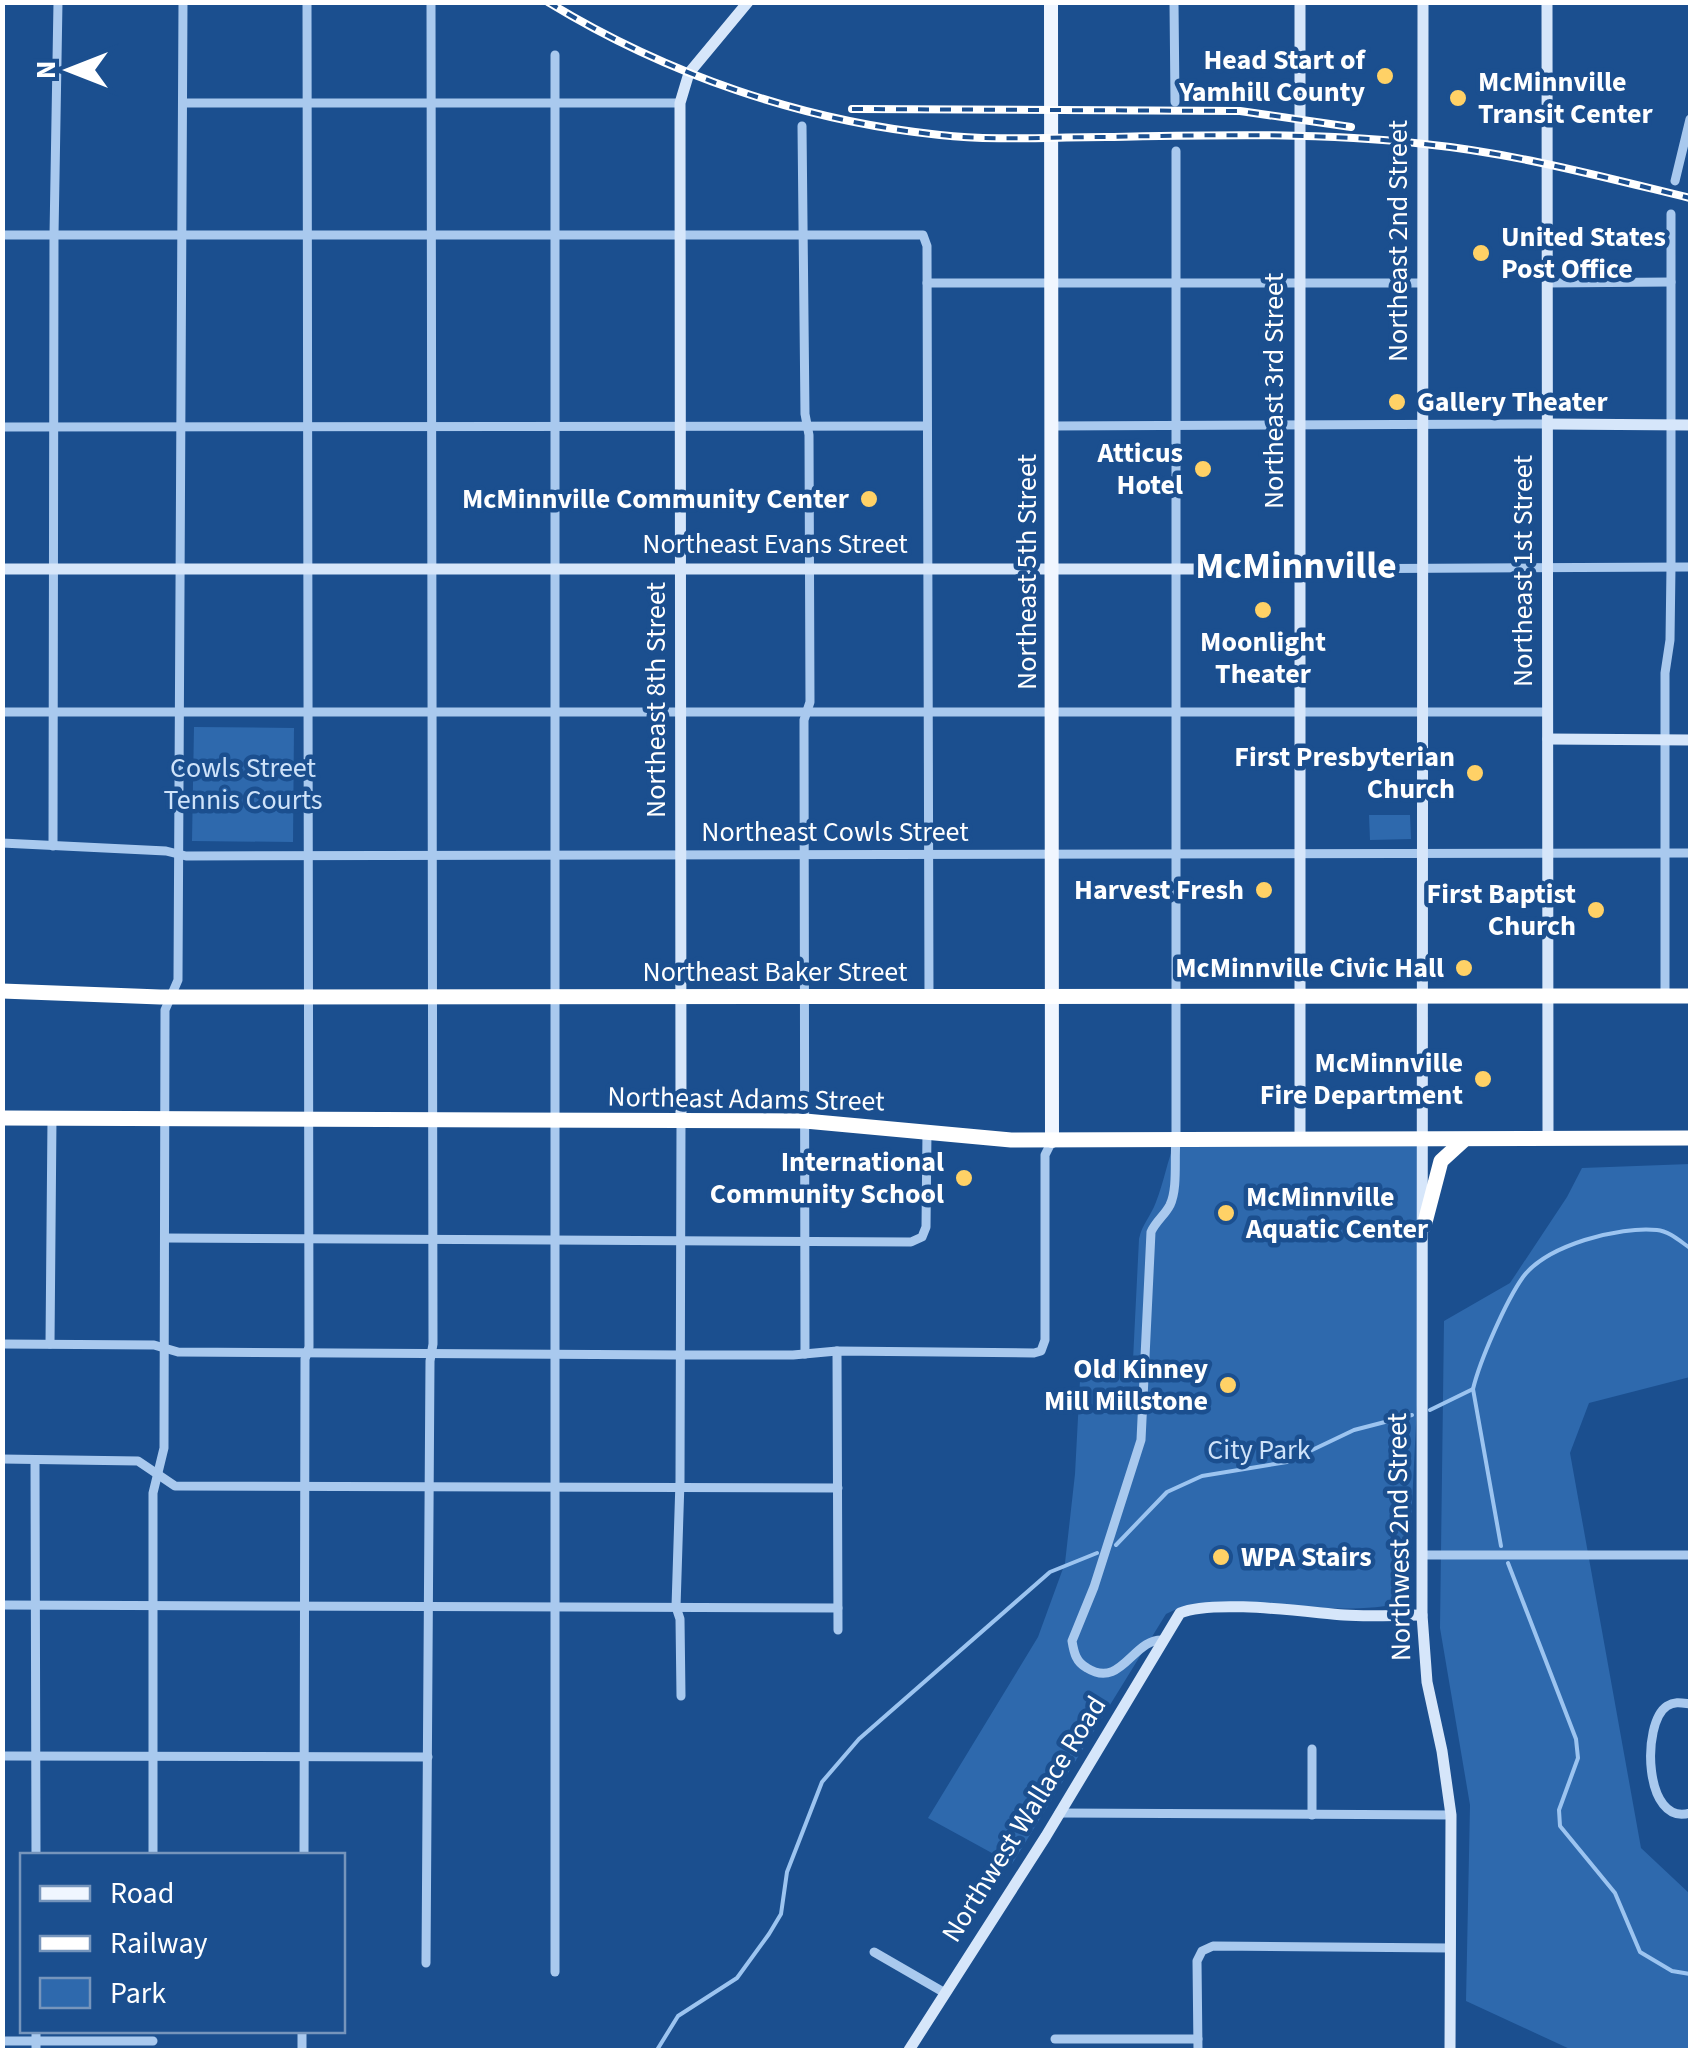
<svg xmlns="http://www.w3.org/2000/svg" width="1693" height="2053" font-family="'Source Sans 3',sans-serif">
  <rect width="100%" height="100%" fill="#1b4f8f"/>
  <g fill="#2e69ad">
    <path d="M194 727 294 728 293 842 192 841Z"/>
    <path d="M1369 815H1410L1411 839 1370 840Z"/>
    <path d="M1176 1140H1424L1423 1287 1407 1602C1349 1616 1287 1603 1227 1604 1204 1604 1186 1603 1166 1614L1012 1864 928 1818 1038 1637 1065 1563 1075 1474 1081 1361 1133 1360 1139 1239C1142 1224 1151 1216 1156 1202 1164 1182 1167 1161 1176 1140Z"/>
    <path d="M1690 1164V1377L1589 1403 1570 1453 1641 1848 1690 1894V2050H1572L1466 2001 1470 1805 1440 1628 1444 1321 1510 1283 1567 1197 1582 1168Z"/>
  </g>
  <g fill="none" stroke-linecap="round" stroke-linejoin="round">
    <g stroke="#9cc4f0" stroke-width="4">
      <path d="M1430 1410 1473 1389"/>
      <path d="M1116 1545 1167 1492 1202 1476 1287 1462 1354 1430 1412 1415"/>
      <path d="M1501 1546 1473 1389C1480 1360 1506 1301 1523 1277 1547 1245 1619 1226 1657 1230 1669 1231 1681 1242 1690 1248"/>
      <path d="M1508 1563 1576 1739 1578 1758 1559 1810 1560 1826 1615 1893 1640 1952 1672 1971 1690 1974"/>
      <path d="M657 2050 678 2016 737 1978 769 1934 781 1914 787 1872 822 1782 859 1739 1050 1572 1097 1553"/>
    </g>
    <g stroke="#a9c9ee" stroke-width="9">
      <path d="M1174 2 1175 102"/>
      <path d="M555 55V1972"/>
      <path d="M183 103H680"/>
      <path d="M802 126 805 414 809 435 810 702 804 720 805 1354"/>
      <path d="M1675 181 1690 119"/>
      <path d="M2 235H923L927 246 929 998"/>
      <path d="M927 283H1423"/>
      <path d="M1547 283 1671 282"/>
      <path d="M1052 426 1548 424"/>
      <path d="M2 427 926 426"/>
      <path d="M1299 569 1690 567"/>
      <path d="M2 712H1547"/>
      <path d="M2 843 166 851 186 856 1690 853"/>
      <path d="M53 846 54 235 58 2"/>
      <path d="M1665 996V673L1670 640 1671 567V214"/>
      <path d="M681 1121 680 1481 676 1607 680 1619 681 1696"/>
      <path d="M165 1238 911 1242 922 1237 926 1227 927 1131"/>
      <path d="M2 1344 154 1345 178 1352 681 1355H793L837 1351 1034 1353 1041 1351 1045 1340V1155L1052 1141"/>
      <path d="M50 1344 52 1118"/>
      <path d="M837 1351 838 1630"/>
      <path d="M2 1459 138 1461 175 1486 838 1488"/>
      <path d="M35 1460 36 1856"/>
      <path d="M1422 1555H1690"/>
      <path d="M2 1605 838 1608"/>
      <path d="M1164 1640C1133 1637 1122 1690 1087 1668 1076 1662 1074 1653 1072 1641L1094 1587 1141 1440 1151 1232C1156 1221 1165 1215 1170 1205 1178 1188 1174 1159 1176 1140V151"/>
      <path d="M1690 1704C1682 1703 1675 1701 1667 1706 1641 1723 1644 1827 1690 1813"/>
      <path d="M1312 1749V1815"/>
      <path d="M2 1756 428 1757"/>
      <path d="M1059 1813 1451 1815"/>
      <path d="M153 1856V1493L164 1448 165 1010 178 980 183 2"/>
      <path d="M304 1856 305 1359 309 1347 307 2"/>
      <path d="M874 1952 945 1993"/>
      <path d="M426 1963 430 1361 433 1344 431 2"/>
      <path d="M36 2030V2050"/>
      <path d="M1055 2039H1198"/>
      <path d="M2 2041H153"/>
      <path d="M302 2050V2030"/>
      <path d="M1198 2050 1197 1961 1202 1951 1213 1946 1449 1948"/>
    </g>
    <g stroke="#d6e6fa" stroke-width="11">
      <path d="M1300 2V1140"/>
      <path d="M1423 2 1422 1615 1427 1682 1442 1751 1451 1815 1450 2050"/>
      <path d="M1547 2 1548 1139"/>
      <path d="M1548 424 1690 425"/>
      <path d="M2 569H1299"/>
      <path d="M1548 739 1690 740"/>
      <path d="M681 1121 680 103 689 73 748 2"/>
      <path d="M909 2050 1046 1836 1180 1613C1213 1599 1306 1612 1344 1615 1370 1617 1396 1615 1422 1615"/>
    </g>
    <path stroke="#f0f6ff" stroke-width="14" d="M1051 2 1052 1141"/>
    <g stroke="#fff" stroke-width="15">
      <path d="M2 991 160 997 1690 996"/>
      <path d="M2 1118 805 1121 1011 1140 1690 1138"/>
      <path d="M1424 1226 1441 1161 1464 1140"/>
    </g>
    <g stroke="#fff" stroke-width="8">
      <g id="rail">
        <path d="M548 2C666 74 802 121 940 135 994 141 1051 137 1106 137 1211 135 1319 132 1424 144 1514 153 1603 177 1690 198"/>
        <path d="M852 109 1240 111 1351 127"/>
      </g>
    </g>
    <use href="#rail" stroke="#1b4f8f" stroke-width="4" stroke-dasharray="11" stroke-linecap="butt"/>
  </g>
  <g fill="#ffd166" stroke="#1b4f8f" stroke-width="4">
    <circle cx="1385" cy="76" r="10"/>
    <circle cx="1458" cy="98" r="10"/>
    <circle cx="1481" cy="253" r="10"/>
    <circle cx="1397" cy="402" r="10"/>
    <circle cx="1203" cy="469" r="10"/>
    <circle cx="869" cy="499" r="10"/>
    <circle cx="1263" cy="610" r="10"/>
    <circle cx="1475" cy="773" r="10"/>
    <circle cx="1264" cy="890" r="10"/>
    <circle cx="1596" cy="910" r="10"/>
    <circle cx="1464" cy="968" r="10"/>
    <circle cx="1483" cy="1079" r="10"/>
    <circle cx="964" cy="1178" r="10"/>
    <circle cx="1226" cy="1213" r="10"/>
    <circle cx="1228" cy="1385" r="10"/>
    <circle cx="1221" cy="1557" r="10"/>
  </g>
  <g text-anchor="middle" dominant-baseline="central" stroke-width="9" stroke-linejoin="round" paint-order="stroke">
    <g font-size="28" font-weight="bold" fill="#fff" stroke="#1b4f8f" text-anchor="end">
      <text x="1365" y="60">Head Start of<tspan x="1365" dy="32">Yamhill County</tspan></text>
      <text x="1478" y="82" text-anchor="start">McMinnville<tspan x="1478" dy="32">Transit Center</tspan></text>
      <text x="1501" y="237" text-anchor="start">United States<tspan x="1501" dy="32">Post Office</tspan></text>
      <text x="1417" y="402" text-anchor="start">Gallery Theater</text>
      <text x="1183" y="453">Atticus<tspan x="1183" dy="32">Hotel</tspan></text>
      <text x="849" y="499">McMinnville Community Center</text>
      <text x="1263" y="642" text-anchor="middle">Moonlight<tspan x="1263" dy="32">Theater</tspan></text>
      <text x="1455" y="757">First Presbyterian<tspan x="1455" dy="32">Church</tspan></text>
      <text x="1244" y="890">Harvest Fresh</text>
      <text x="1576" y="894">First Baptist<tspan x="1576" dy="32">Church</tspan></text>
      <text x="1444" y="968">McMinnville Civic Hall</text>
      <text x="1463" y="1063">McMinnville<tspan x="1463" dy="32">Fire Department</tspan></text>
      <text x="944" y="1162">International<tspan x="944" dy="32">Community School</tspan></text>
      <text x="1246" y="1197" text-anchor="start">McMinnville<tspan x="1246" dy="32">Aquatic Center</tspan></text>
      <text x="1208" y="1369">Old Kinney<tspan x="1208" dy="32">Mill Millstone</tspan></text>
      <text x="1241" y="1557" text-anchor="start">WPA Stairs</text>
    </g>
    <g font-size="28" fill="#fff" stroke="#1b4f8f">
      <text transform="translate(1398 241) rotate(-90)">Northeast 2nd Street</text>
      <text transform="translate(1274 391) rotate(-90)">Northeast 3rd Street</text>
      <text x="775" y="544">Northeast Evans Street</text>
      <text transform="translate(1523 571) rotate(-90)">Northeast 1st Street</text>
      <text transform="translate(1027 572) rotate(-90)">Northeast 5th Street</text>
      <text transform="translate(656 700) rotate(-90)">Northeast 8th Street</text>
      <text x="835" y="832">Northeast Cowls Street</text>
      <text x="775" y="972">Northeast Baker Street</text>
      <text transform="translate(746 1099) rotate(1)">Northeast Adams Street</text>
      <text transform="translate(1399 1537) rotate(-91)">Northwest 2nd Street</text>
      <text transform="translate(1024 1819) rotate(-58)">Northwest Wallace Road</text>
    </g>
    <g font-size="28" fill="#cfe3fa" stroke="#1b4f8f">
      <text x="243" y="768">Cowls Street<tspan x="243" dy="32">Tennis Courts</tspan></text>
      <text x="1259" y="1450">City Park</text>
    </g>
    <g font-size="38" font-weight="bold" fill="#fff" stroke="#1b4f8f">
      <text x="1296" y="566">McMinnville</text>
    </g>
  </g>
  <rect width="1693" height="2053" fill="none" stroke="#ffffff" stroke-width="10"/>
  <rect x="20" y="1853" width="325" height="180" fill="#1b4f8f" stroke="#7695bc" stroke-width="2.5"/>
  <rect x="40" y="1886" width="50" height="15" fill="#f0f6ff" stroke="#7695bc" stroke-width="2.5"/>
  <text x="110" y="1903" font-size="30" fill="#ffffff">Road</text>
  <rect x="40" y="1936" width="50" height="15" fill="#ffffff" stroke="#7695bc" stroke-width="2.5"/>
  <text x="110" y="1953" font-size="30" fill="#ffffff">Railway</text>
  <rect x="40" y="1978" width="50" height="30" fill="#2e69ad" stroke="#7695bc" stroke-width="2.5"/>
  <text x="110" y="2003" font-size="30" fill="#ffffff">Park</text>
  <g transform="translate(70 70) rotate(270)" stroke="#1b4f8f" stroke-width="8" paint-order="stroke">
  <path d="M0-8L18 38L0 25L-18 38Z" fill="#ffffff"/>
  <text y="-15" font-size="28" font-weight="bold" text-anchor="middle" fill="#ffffff">N</text>
  </g>
</svg>
